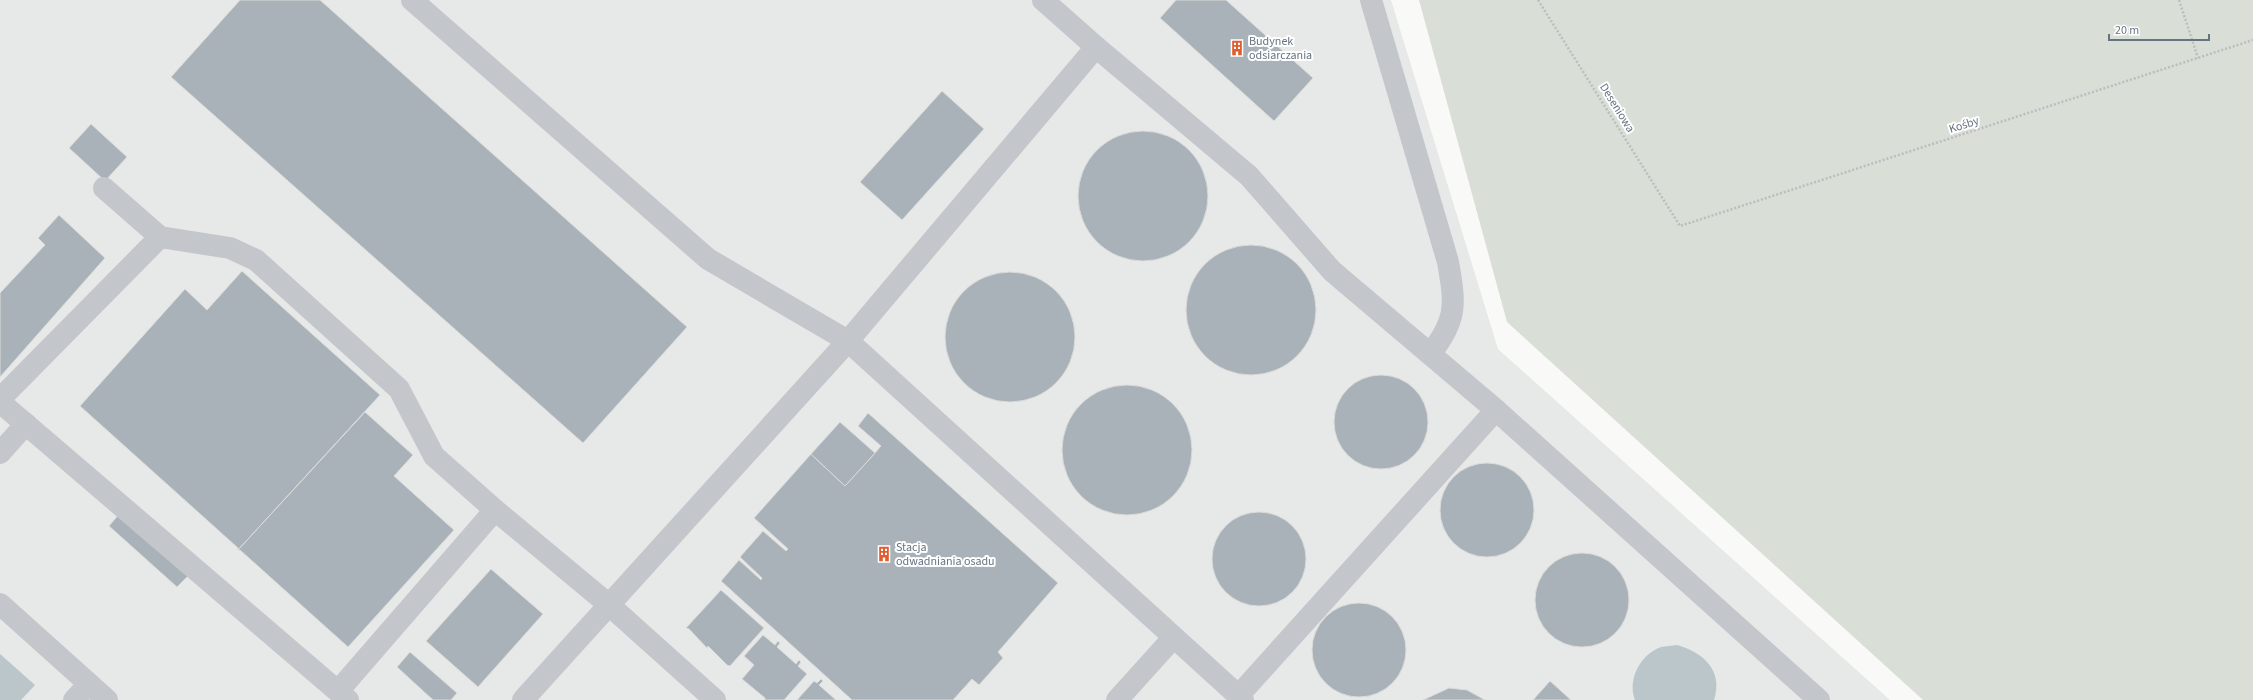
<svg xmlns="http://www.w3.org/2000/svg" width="2253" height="700" font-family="'Source Sans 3',sans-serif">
  <rect width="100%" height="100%" fill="#f9f9f7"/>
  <path fill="#e7e8e8" d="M0 0H1391L1498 349 1890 700H0Z"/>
  <path fill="#d9ded6" d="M1419 0H2253V700H1923L1507 322Z"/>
  <g fill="#bbc6cb">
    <path d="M1677 645C1703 652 1724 671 1714 700H1635C1627 679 1641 654 1661 647 1666 646 1672 646 1677 645Z"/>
    <path d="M0 654 35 685 21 700H0Z"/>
  </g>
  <g fill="#a9b2b8" stroke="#dbdbd9">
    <path d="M240 0H320L687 327 583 443 171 77Z"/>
    <path d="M1176 0H1226L1313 78 1274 121 1160 18Z"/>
    <path d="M942 91 984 129 902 220 860 182Z"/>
    <path d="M91 124 127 157 105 181 69 148Z"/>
    <circle cx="1143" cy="196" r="65"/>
    <path d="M59 215 105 258 0 377V293L45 245 38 238Z"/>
    <circle cx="1251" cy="310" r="65"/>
    <path d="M242 271 380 395 238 550V548L80 406 185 289 207 310Z"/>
    <circle cx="1010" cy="337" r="65"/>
    <circle cx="1381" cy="422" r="47"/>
    <circle cx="1127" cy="450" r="65"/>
    <path d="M365 412 413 455 394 476 454 530 348 647 240 550H238Z"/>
    <path d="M868 413 1058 583 998 652 1003 658 979 685 972 679 953 700H852L721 581 739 560 761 580 762 578 740 557 763 531 786 551 788 549 754 518 811 454 845 486 875 453 881 446 858 426Z"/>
    <path d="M840 422 875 453 845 486 811 454Z"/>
    <circle cx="1487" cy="510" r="47"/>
    <circle cx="1259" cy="559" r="47"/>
    <path d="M120 513 189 575 177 587 109 526Z"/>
    <circle cx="1582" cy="600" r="47"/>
    <path d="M491 569 543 614 478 687 426 641Z"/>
    <path d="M721 590 764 628 730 666 727 665 708 646 707 648 689 629 686 628Z"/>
    <circle cx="1359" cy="650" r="47"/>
    <path d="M763 635 775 645 778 641 780 643 777 647 796 664 799 660 801 662 798 666 807 674 784 700H765V698L742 679 754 665 744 656Z"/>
    <path d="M410 652 457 693 451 700H433L397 667Z"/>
    <path d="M821 679 823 681 819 685 836 700H797L814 681 817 683Z"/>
    <path d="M1550 681 1571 700H1533Z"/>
    <path d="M1449 688 1467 690 1485 700H1423Z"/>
  </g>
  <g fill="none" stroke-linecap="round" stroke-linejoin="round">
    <g stroke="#bbbec1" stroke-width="2.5" stroke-dasharray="2 2" stroke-linecap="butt">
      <path d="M1538 0 1680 226 2253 40"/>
      <path d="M2179 0 2198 58"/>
    </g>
    <g stroke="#c3c7cb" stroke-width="22">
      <path d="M412 0 708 259 848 341 1243 700"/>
      <path d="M1043 0 1096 47 1249 176 1332 271 1496 410 1819 700"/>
      <path d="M1371 0 1448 262C1455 303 1458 319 1430 354"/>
      <path d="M104 188 160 237 230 248 256 260 399 389 434 456 495 510 608 604 715 700"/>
      <path d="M0 399 160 237"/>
      <path d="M0 402 348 700"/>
      <path d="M0 453 26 424"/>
      <path d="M0 604 107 700"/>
      <path d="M339 690 495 510"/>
      <path d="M1238 696 1496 410"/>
      <path d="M74 700 89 684"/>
      <path d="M523 700 848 341 1096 47"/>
      <path d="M1117 700 1173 638"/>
    </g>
  </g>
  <defs>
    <g id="building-bare" transform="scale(1.2)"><path d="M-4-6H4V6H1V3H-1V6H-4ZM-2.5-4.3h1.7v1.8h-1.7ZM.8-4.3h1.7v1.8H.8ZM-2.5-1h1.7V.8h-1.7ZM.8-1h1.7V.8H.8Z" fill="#e25d2e" stroke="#fff" stroke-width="2.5" paint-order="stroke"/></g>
  </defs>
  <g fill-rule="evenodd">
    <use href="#building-bare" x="1237" y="48"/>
    <use href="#building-bare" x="884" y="554"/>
  </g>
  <g text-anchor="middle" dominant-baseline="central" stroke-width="4" stroke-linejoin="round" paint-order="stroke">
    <g font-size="12" fill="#657482" stroke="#fff" text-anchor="start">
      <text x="1249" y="41">Budynek<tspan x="1249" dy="14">odsiarczania</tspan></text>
      <text x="896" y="547">Stacja<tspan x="896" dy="14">odwadniania osadu</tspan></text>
    </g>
    <g font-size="12" fill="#657482" stroke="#fff">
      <text transform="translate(1617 108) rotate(58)">Deseniowa</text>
      <text transform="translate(1964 125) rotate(-18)">Kośby</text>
    </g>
  </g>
  <path d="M2109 34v6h100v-6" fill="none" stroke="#657482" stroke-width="2"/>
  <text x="2115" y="34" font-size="12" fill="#657482" stroke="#ffffff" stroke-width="3" paint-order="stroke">20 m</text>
</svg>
